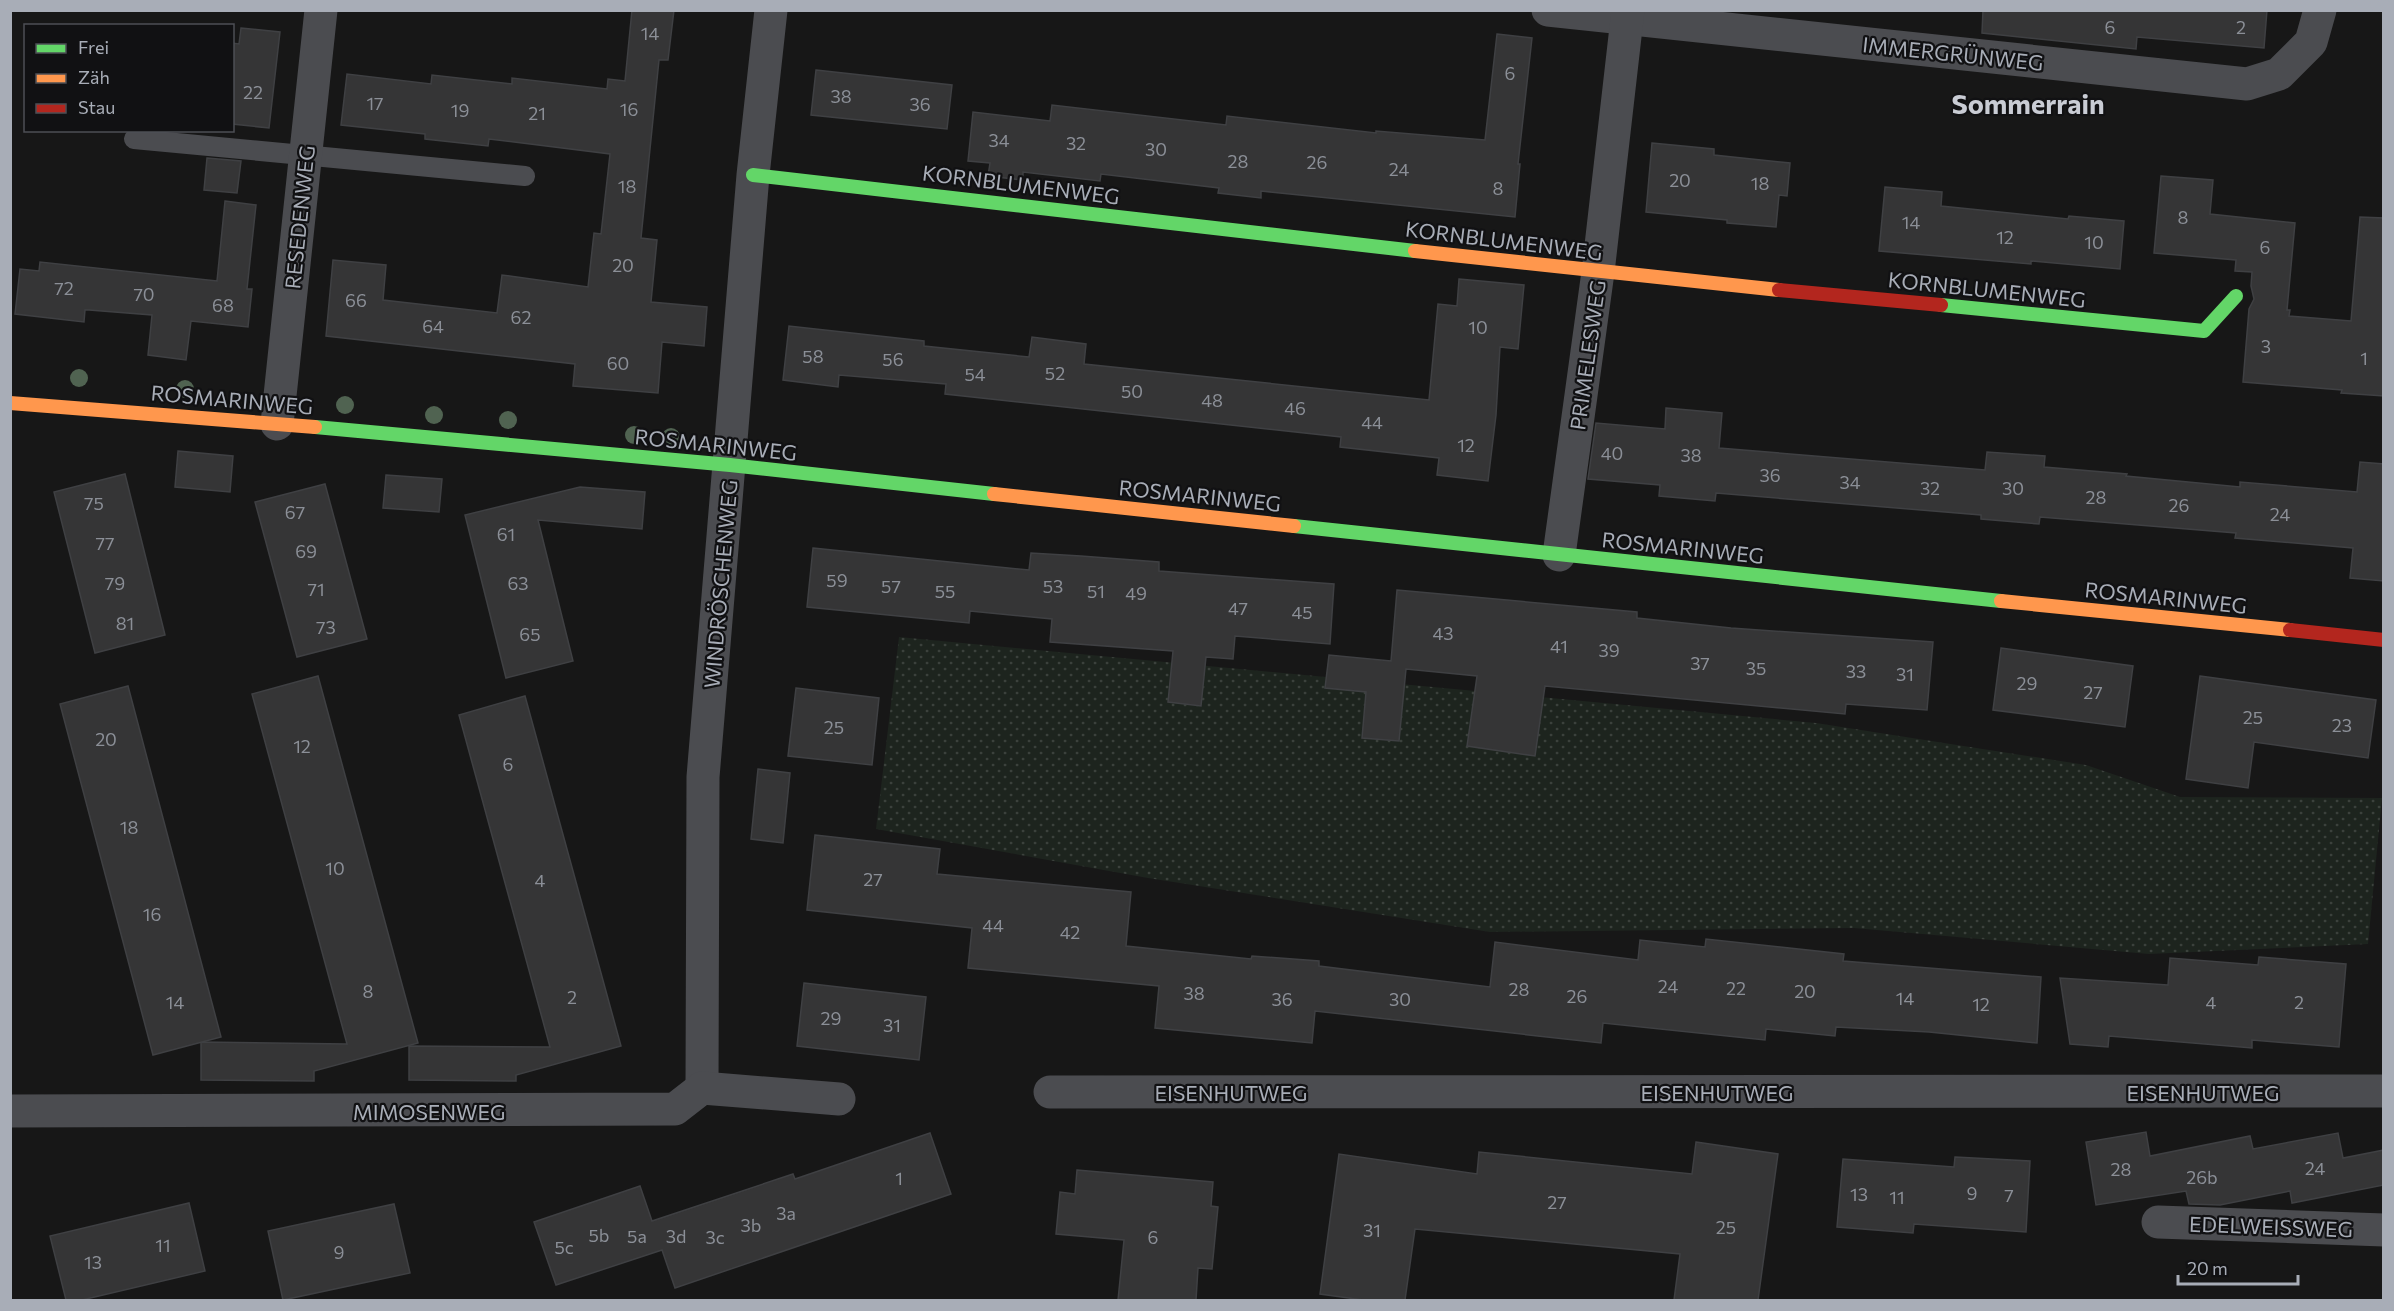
<svg xmlns="http://www.w3.org/2000/svg" width="2394" height="1311" font-family="Commissioner,sans-serif">
  <defs>
    <pattern id="garden-dots" width="8" height="8" patternUnits="userSpaceOnUse" patternTransform="scale(1.5)"><rect width="8" height="8" fill="#1d241e"/><path d="M2 2h.1M6 6h.1" fill="none" stroke="#3b413c" stroke-width="1.8" stroke-linecap="round"/></pattern>
  </defs>
  <rect width="100%" height="100%" fill="#171717"/>
  <path fill="url(#garden-dots)" d="M899 637 1816 723 2086 765 2180 797 2382 798 2368 944 2149 954 1854 928 1490 932 1148 878 876 829Z"/>
  <g fill="#353536" stroke="#3f4043" stroke-width="1.5">
    <path d="M632 10H674L668 60H659L641 238 657 240 651 302 707 307 704 346 662 342 658 393 573 386 575 364 326 336 333 260 386 265 383 300 497 313 502 275 588 287 594 233 601 234 610 154 489 139 488 146 425 139V134L341 125 347 74 431 84 432 75 512 84V78L607 89 608 79 625 81Z"/>
    <path d="M1983 10H2267L2264 48 2137 37 2136 49 1982 33Z"/>
    <path d="M241 28 280 32 269 128 232 124V43L239 44Z"/>
    <path d="M1497 34 1532 38 1518 164H1520L1515 217 1261 191V198L1218 193 1219 188 1101 174 1100 181 1023 172V180L988 176 990 163 968 161 973 112 1050 121 1052 105 1226 125 1227 116 1376 133V131L1485 140Z"/>
    <path d="M816 70 952 85 947 129 811 115Z"/>
    <path d="M1652 143 1714 149V155L1790 163 1787 196 1779 195 1776 227 1727 223V220L1646 212Z"/>
    <path d="M207 158 241 161 237 193 204 190Z"/>
    <path d="M2161 176 2213 180 2210 214 2295 223 2287 310H2290L2289 316 2351 321 2360 217 2384 218V396L2341 393 2342 390 2243 382 2249 309 2254 299 2251 286 2252 272 2235 271 2236 260 2154 253Z"/>
    <path d="M1885 187 1942 192 1941 206 2068 219 2069 216 2124 221 2120 269 2031 261V264L1879 251Z"/>
    <path d="M225 201 256 205 247 289H252L248 327 191 321 186 360 148 355 152 315 89 310H85L84 322 15 314 20 269 39 271 40 262 217 281Z"/>
    <path d="M1459 279 1524 285 1518 349 1500 347 1496 415 1488 481 1437 475 1439 458 1340 447 1341 437 945 394 946 384 839 375 838 387 783 380 789 326 924 341V346L1029 357 1032 337 1086 344 1084 364 1429 400 1438 304 1457 306Z"/>
    <path d="M1666 408 1722 413 1719 448 1985 470 1987 452 2045 456 2044 467 2127 474 2126 476 2240 487V482L2357 492 2360 462 2384 464V581L2350 578 2353 548 2235 538 2236 533 2040 517 2039 524 1981 519V515L1716 493 1715 501 1659 496 1660 485 1588 479 1596 423 1665 429Z"/>
    <path d="M178 451 233 456 230 492 175 487Z"/>
    <path d="M125 474 165 635 95 653 54 492Z"/>
    <path d="M386 475 442 479 439 512 383 508Z"/>
    <path d="M325 484 367 639 297 657 255 502Z"/>
    <path d="M580 487 645 492 642 529 538 520 573 661 506 678 465 515Z"/>
    <path d="M813 548 1029 570 1031 553 1081 556 1159 562V571L1334 584 1330 644 1235 636 1233 659 1206 657 1201 706 1168 702 1173 651 1050 642 1052 619 970 611 969 623 807 607Z"/>
    <path d="M1397 590 1637 612V618L1731 628 1933 642 1927 710 1846 704 1845 714 1545 686 1535 756 1467 746 1477 676 1406 669 1399 741 1362 738 1366 692 1325 688 1329 655 1391 661Z"/>
    <path d="M2001 648 2133 666 2125 727 1993 710Z"/>
    <path d="M318 676 418 1043 314 1071V1081L201 1080V1042L347 1044 252 694Z"/>
    <path d="M2200 676 2376 700 2368 758 2254 742 2248 788 2186 779Z"/>
    <path d="M128 686 221 1037 153 1055 60 704Z"/>
    <path d="M796 688 879 698 872 765 788 756Z"/>
    <path d="M525 696 621 1046 516 1075V1081L409 1080V1046L550 1047 459 715Z"/>
    <path d="M758 769 790 773 783 843 751 839Z"/>
    <path d="M815 835 940 849 937 874 1131 892 1126 946 1251 959 1252 956 1319 961V966L1490 987 1495 942 1638 960 1640 940 1705 947 1706 939 1844 954 1843 961 2041 977 2037 1043 1929 1032 1836 1027 1835 1036 1766 1029 1765 1040 1603 1023 1601 1043 1315 1011 1312 1043 1155 1028 1159 986 968 968 972 928 807 910Z"/>
    <path d="M2259 957 2346 964 2339 1047 2252 1040V1048L2109 1036 2108 1047 2070 1044 2060 978 2168 985 2170 958 2258 965Z"/>
    <path d="M804 983 926 997 919 1060 797 1046Z"/>
    <path d="M2146 1132 2150 1156 2250 1136 2253 1149 2338 1133 2343 1158 2384 1150V1185L2292 1203 2290 1191 2220 1205 2189 1204 2186 1191 2096 1205 2086 1142Z"/>
    <path d="M930 1133 951 1194 675 1288 662 1250 556 1285 534 1222 640 1186 652 1221 793 1174 795 1179Z"/>
    <path d="M1696 1142 1778 1154 1758 1300H1674L1680 1254 1415 1229 1405 1300H1363L1320 1294 1339 1154 1477 1174 1479 1152 1692 1174Z"/>
    <path d="M1955 1157 2030 1161 2026 1232 1914 1224 1913 1233 1837 1227 1843 1159 1954 1167Z"/>
    <path d="M1077 1170 1213 1182 1211 1206 1218 1207 1212 1269 1198 1268 1196 1300H1118L1124 1240 1056 1234 1060 1192 1075 1194Z"/>
    <path d="M189 1203 205 1271 82 1300H66L50 1236Z"/>
    <path d="M394 1204 410 1273 283 1300 268 1231Z"/>
  </g>
  <g fill="none" stroke-linecap="round" stroke-linejoin="round">
    <path stroke="#4b4c50" stroke-width="20" d="M134 139 525 176"/>
    <g stroke="#4b4c50" stroke-width="33">
      <path d="M1548 10 2247 84 2279 74 2311 42 2320 10"/>
      <path d="M277 424 321 10"/>
      <path d="M1559 555 1598 272 1628 10"/>
      <path d="M702 1088 703 777 753 175 771 10"/>
      <path d="M1050 1092 2384 1091"/>
      <path d="M10 1111 675 1109 702 1088 839 1099"/>
      <path d="M2158 1222 2384 1230"/>
    </g>
    <g stroke="#63d668" stroke-width="14">
      <path d="M753 175 1415 251"/>
      <path d="M1941 305 2204 331 2236 296"/>
      <path d="M315 427 730 465 994 494"/>
      <path d="M1294 526 2001 601"/>
    </g>
    <g stroke="#ff974d" stroke-width="14">
      <path d="M1415 251 1779 290"/>
      <path d="M10 403 315 427"/>
      <path d="M994 494 1294 526"/>
      <path d="M2001 601 2290 630"/>
    </g>
    <g stroke="#b3261e" stroke-width="14">
      <path d="M1779 290 1941 305"/>
      <path d="M2290 630 2384 640"/>
    </g>
  </g>
  <g fill="#506351">
    <circle cx="79" cy="378" r="9"/>
    <circle cx="185" cy="389" r="9"/>
    <circle cx="345" cy="405" r="9"/>
    <circle cx="434" cy="415" r="9"/>
    <circle cx="508" cy="420" r="9"/>
    <circle cx="634" cy="435" r="9"/>
    <circle cx="671" cy="437" r="9"/>
  </g>
  <g text-anchor="middle" dominant-baseline="central" stroke-width="4.5" stroke-linejoin="round" paint-order="stroke">
    <g font-size="18" fill="#8b8f97">
      <text x="2110" y="27">6</text>
      <text x="2241" y="27">2</text>
      <text x="650" y="33">14</text>
      <text x="1510" y="73">6</text>
      <text x="253" y="92">22</text>
      <text x="841" y="96">38</text>
      <text x="375" y="103">17</text>
      <text x="920" y="104">36</text>
      <text x="629" y="109">16</text>
      <text x="460" y="110">19</text>
      <text x="537" y="113">21</text>
      <text x="999" y="140">34</text>
      <text x="1076" y="143">32</text>
      <text x="1156" y="149">30</text>
      <text x="1238" y="161">28</text>
      <text x="1317" y="162">26</text>
      <text x="1399" y="169">24</text>
      <text x="1680" y="180">20</text>
      <text x="1760" y="183">18</text>
      <text x="627" y="186">18</text>
      <text x="1498" y="188">8</text>
      <text x="2183" y="217">8</text>
      <text x="1911" y="222">14</text>
      <text x="2005" y="237">12</text>
      <text x="2094" y="242">10</text>
      <text x="2265" y="247">6</text>
      <text x="623" y="265">20</text>
      <text x="64" y="288">72</text>
      <text x="144" y="294">70</text>
      <text x="356" y="300">66</text>
      <text x="223" y="305">68</text>
      <text x="521" y="317">62</text>
      <text x="433" y="326">64</text>
      <text x="1478" y="327">10</text>
      <text x="2266" y="346">3</text>
      <text x="813" y="356">58</text>
      <text x="2364" y="358">1</text>
      <text x="893" y="359">56</text>
      <text x="618" y="363">60</text>
      <text x="1055" y="373">52</text>
      <text x="975" y="374">54</text>
      <text x="1132" y="391">50</text>
      <text x="1212" y="400">48</text>
      <text x="1295" y="408">46</text>
      <text x="1372" y="422">44</text>
      <text x="1466" y="445">12</text>
      <text x="1612" y="453">40</text>
      <text x="1691" y="455">38</text>
      <text x="1770" y="475">36</text>
      <text x="1850" y="482">34</text>
      <text x="1930" y="488">32</text>
      <text x="2013" y="488">30</text>
      <text x="2096" y="497">28</text>
      <text x="94" y="503">75</text>
      <text x="2179" y="505">26</text>
      <text x="295" y="512">67</text>
      <text x="2280" y="514">24</text>
      <text x="506" y="534">61</text>
      <text x="105" y="543">77</text>
      <text x="306" y="551">69</text>
      <text x="837" y="580">59</text>
      <text x="115" y="583">79</text>
      <text x="518" y="583">63</text>
      <text x="891" y="586">57</text>
      <text x="1053" y="586">53</text>
      <text x="316" y="589">71</text>
      <text x="945" y="591">55</text>
      <text x="1096" y="591">51</text>
      <text x="1136" y="593">49</text>
      <text x="1238" y="608">47</text>
      <text x="1302" y="612">45</text>
      <text x="125" y="623">81</text>
      <text x="326" y="627">73</text>
      <text x="1443" y="633">43</text>
      <text x="530" y="634">65</text>
      <text x="1559" y="646">41</text>
      <text x="1609" y="650">39</text>
      <text x="1700" y="663">37</text>
      <text x="1756" y="668">35</text>
      <text x="1856" y="671">33</text>
      <text x="1905" y="674">31</text>
      <text x="2027" y="683">29</text>
      <text x="2093" y="692">27</text>
      <text x="2253" y="717">25</text>
      <text x="2342" y="725">23</text>
      <text x="834" y="727">25</text>
      <text x="106" y="739">20</text>
      <text x="302" y="746">12</text>
      <text x="508" y="764">6</text>
      <text x="129" y="827">18</text>
      <text x="335" y="868">10</text>
      <text x="873" y="879">27</text>
      <text x="540" y="880">4</text>
      <text x="152" y="914">16</text>
      <text x="993" y="925">44</text>
      <text x="1070" y="932">42</text>
      <text x="1668" y="986">24</text>
      <text x="1736" y="988">22</text>
      <text x="1519" y="989">28</text>
      <text x="368" y="991">8</text>
      <text x="1805" y="991">20</text>
      <text x="1194" y="993">38</text>
      <text x="1577" y="996">26</text>
      <text x="572" y="997">2</text>
      <text x="1905" y="998">14</text>
      <text x="1282" y="999">36</text>
      <text x="1400" y="999">30</text>
      <text x="175" y="1002">14</text>
      <text x="2211" y="1002">4</text>
      <text x="2299" y="1002">2</text>
      <text x="1981" y="1004">12</text>
      <text x="831" y="1018">29</text>
      <text x="892" y="1025">31</text>
      <text x="2315" y="1168">24</text>
      <text x="2121" y="1169">28</text>
      <text x="2202" y="1177">26b</text>
      <text x="899" y="1178">1</text>
      <text x="1972" y="1193">9</text>
      <text x="1859" y="1194">13</text>
      <text x="2009" y="1195">7</text>
      <text x="1897" y="1197">11</text>
      <text x="1557" y="1202">27</text>
      <text x="786" y="1213">3a</text>
      <text x="751" y="1225">3b</text>
      <text x="1726" y="1227">25</text>
      <text x="1372" y="1230">31</text>
      <text x="599" y="1235">5b</text>
      <text x="637" y="1236">5a</text>
      <text x="676" y="1236">3d</text>
      <text x="715" y="1237">3c</text>
      <text x="1153" y="1237">6</text>
      <text x="163" y="1245">11</text>
      <text x="564" y="1247">5c</text>
      <text x="339" y="1252">9</text>
      <text x="93" y="1262">13</text>
    </g>
    <g font-size="21" fill="#a8adb7" stroke="#111113">
      <text transform="translate(1953 53) rotate(6)">IMMERGRÜNWEG</text>
      <text transform="translate(1021 184) rotate(7)">KORNBLUMENWEG</text>
      <text transform="translate(299 217) rotate(-84)">RESEDENWEG</text>
      <text transform="translate(1504 240) rotate(7)">KORNBLUMENWEG</text>
      <text transform="translate(1987 289) rotate(6)">KORNBLUMENWEG</text>
      <text transform="translate(1587 355) rotate(-82)">PRIMELESWEG</text>
      <text transform="translate(232 399) rotate(5)">ROSMARINWEG</text>
      <text transform="translate(716 444) rotate(6)">ROSMARINWEG</text>
      <text transform="translate(1200 495) rotate(6)">ROSMARINWEG</text>
      <text transform="translate(1683 547) rotate(6)">ROSMARINWEG</text>
      <text transform="translate(720 584) rotate(-85)">WINDRÖSCHENWEG</text>
      <text transform="translate(2166 597) rotate(6)">ROSMARINWEG</text>
      <text x="1231" y="1092">EISENHUTWEG</text>
      <text x="1717" y="1092">EISENHUTWEG</text>
      <text x="2203" y="1092">EISENHUTWEG</text>
      <text x="429" y="1111">MIMOSENWEG</text>
      <text transform="translate(2271 1226) rotate(2)">EDELWEISSWEG</text>
    </g>
    <g font-size="27" font-weight="bold" fill="#c9ccd4" stroke="#111113">
      <text x="2028" y="103">Sommerrain</text>
    </g>
  </g>
  <rect width="2394" height="1311" fill="none" stroke="#a8adb7" stroke-width="24"/>
  <rect x="24" y="24" width="210" height="108" fill="#111113" stroke="#4d4f55" stroke-width="1.5"/>
  <rect x="36" y="44" width="30" height="9" fill="#63d668" stroke="#4d4f55" stroke-width="1.5"/>
  <text x="78" y="54" font-size="18" fill="#a8adb7">Frei</text>
  <rect x="36" y="74" width="30" height="9" fill="#ff974d" stroke="#4d4f55" stroke-width="1.5"/>
  <text x="78" y="84" font-size="18" fill="#a8adb7">Zäh</text>
  <rect x="36" y="104" width="30" height="9" fill="#b3261e" stroke="#4d4f55" stroke-width="1.5"/>
  <text x="78" y="114" font-size="18" fill="#a8adb7">Stau</text>
  <path d="M2178 1275v9h120v-9" fill="none" stroke="#a8adb7" stroke-width="3"/>
  <text x="2187" y="1275" font-size="18" fill="#a8adb7" stroke="#111113" stroke-width="4.5" paint-order="stroke">20 m</text>
</svg>
